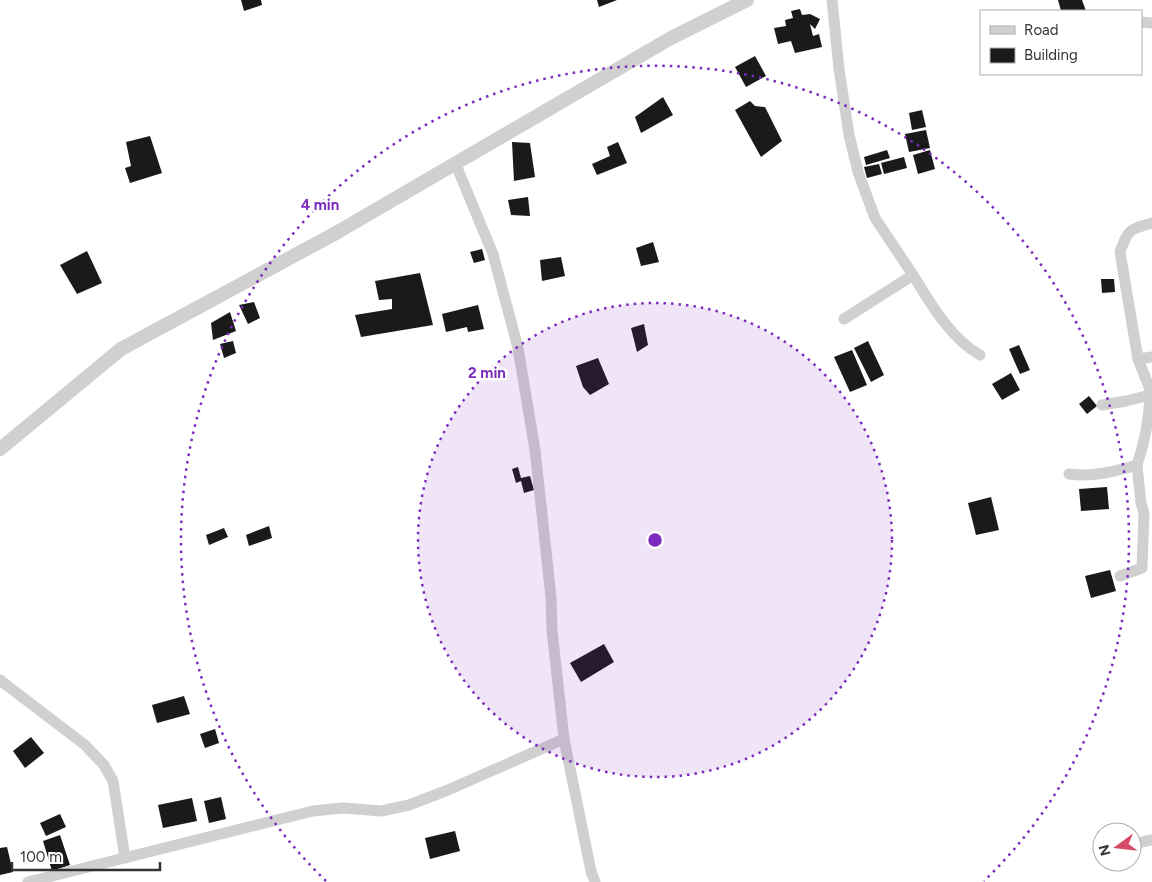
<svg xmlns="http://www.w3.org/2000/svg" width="1152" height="882" font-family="Figtree,sans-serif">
  <rect width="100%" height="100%" fill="#fff"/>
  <g fill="#1a1a1a">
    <path d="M241 0H261L262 5 244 11Z"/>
    <path d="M597 0H617L599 7Z"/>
    <path d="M1058 0H1082L1086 11H1061Z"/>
    <path d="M800 9 802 15 810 14 820 19 815 29 810 24 813 36 819 34 822 47 795 53 791 41 778 44 774 28 786 26 785 20 793 18 791 11Z"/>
    <path d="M755 56 766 76 746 87 735 67Z"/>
    <path d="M663 97 673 115 641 133 635 117Z"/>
    <path d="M750 101 755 106 765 107 782 141 761 157 735 110Z"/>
    <path d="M922 110 926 127 912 130 909 113Z"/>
    <path d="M926 130 930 148 909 152 905 134Z"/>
    <path d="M150 136 162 173 130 183 125 168 131 166 126 142Z"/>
    <path d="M512 142 530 143 535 177 514 181Z"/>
    <path d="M618 142 627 163 597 175 592 164 610 156 607 147Z"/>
    <path d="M887 150 890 158 866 165 864 157Z"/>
    <path d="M930 150 935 169 918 174 913 155Z"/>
    <path d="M904 157 907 168 884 174 881 163Z"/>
    <path d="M879 164 882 174 867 178 864 167Z"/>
    <path d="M528 197 530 216 511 215 508 200Z"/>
    <path d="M653 242 659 262 641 266 636 248Z"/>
    <path d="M482 249 485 260 474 263 470 252Z"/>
    <path d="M87 251 102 283 77 294 60 265Z"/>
    <path d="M561 257 565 276 542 281 540 260Z"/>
    <path d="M420 273 433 325 361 337 355 315 392 309V299L379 300 375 281Z"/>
    <path d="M1101 279H1114L1115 292 1102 293Z"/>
    <path d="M254 302 260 318 248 324 239 305Z"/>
    <path d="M478 305 484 329 468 332 467 327 446 332 442 314Z"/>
    <path d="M230 312 236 331 213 340 211 323Z"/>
    <path d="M644 324 648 345 637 352 631 328Z"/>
    <path d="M233 341 236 353 224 358 220 344Z"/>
    <path d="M868 341 884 375 871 382 854 348Z"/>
    <path d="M1019 345 1030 370 1020 374 1009 349Z"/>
    <path d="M852 350 867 385 850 392 834 357Z"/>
    <path d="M598 358 609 384 590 395 583 387 576 366Z"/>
    <path d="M1011 373 1020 390 1002 400 992 384Z"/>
    <path d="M1089 396 1097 406 1087 414 1079 404Z"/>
    <path d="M518 467 521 478 530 476 534 490 524 493 521 481 516 483 512 469Z"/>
    <path d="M1107 487 1109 509 1081 511 1079 489Z"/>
    <path d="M991 497 999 530 976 535 968 503Z"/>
    <path d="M269 526 272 538 249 546 246 535Z"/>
    <path d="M224 528 228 537 209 545 206 535Z"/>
    <path d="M1110 570 1116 591 1091 598 1085 576Z"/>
    <path d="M604 644 614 662 581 682 570 663Z"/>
    <path d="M184 696 190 714 157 723 152 705Z"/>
    <path d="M215 729 219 743 205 748 200 734Z"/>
    <path d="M31 737 44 753 25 768 13 751Z"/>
    <path d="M221 797 226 819 209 823 204 801Z"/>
    <path d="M192 798 197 821 163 828 158 805Z"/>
    <path d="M60 814 66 827 46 836 40 823Z"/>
    <path d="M455 831 460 851 430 859 425 838Z"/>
    <path d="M60 835 70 865 52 871 43 841Z"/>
    <path d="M7 847 13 872 0 875V848Z"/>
  </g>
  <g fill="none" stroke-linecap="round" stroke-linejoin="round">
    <g stroke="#d0d0d0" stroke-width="11">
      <path d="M832 0 839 69 849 135 858 172 875 218 913 275 844 319"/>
      <path d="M1141 22 1152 23"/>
      <path d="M456 165 493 254 518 348 535 450 551 597 552 630 564 739 591 871 595 882"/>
      <path d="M913 275C930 303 951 339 980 355"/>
      <path d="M1138 359 1120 252C1128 229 1130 229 1152 223"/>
      <path d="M1102 405 1126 401 1150 395 1149 387 1138 359 1152 357"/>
      <path d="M1069 474C1092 477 1114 472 1137 465 1145 442 1149 419 1150 395"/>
      <path d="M1120 576 1142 568 1144 513 1141 503 1137 465"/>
      <path d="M0 680 85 745 104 765 113 781 125 858"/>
      <path d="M1132 844 1152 840"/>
      <path d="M1100 849H1102"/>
      <path d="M28 882 313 811 343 808 381 811 409 805 448 790 564 739"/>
    </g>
    <path stroke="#d0d0d0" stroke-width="14" d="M0 449 121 349 336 233 671 38 747 0"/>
  </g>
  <circle cx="655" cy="540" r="237" fill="#7b2cbf" fill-opacity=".12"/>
  <g fill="none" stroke="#7b2cbf" stroke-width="2.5" stroke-dasharray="2.5 5">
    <circle cx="655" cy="540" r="237"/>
    <path d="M326 881A474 474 0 1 1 984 881"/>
  </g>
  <circle cx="655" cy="540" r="8" fill="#7b2cbf" stroke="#fff" stroke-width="2.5"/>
  <g font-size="15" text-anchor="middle" font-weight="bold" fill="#7b2cbf" stroke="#fff" stroke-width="5" stroke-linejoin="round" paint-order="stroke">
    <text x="320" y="210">4 min</text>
    <text x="487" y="378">2 min</text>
  </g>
  <rect x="980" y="10" width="162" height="65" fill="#ffffff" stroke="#adadad"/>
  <rect x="990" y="26" width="25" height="8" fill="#d0d0d0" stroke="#adadad"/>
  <text x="1024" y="35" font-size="15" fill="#333333">Road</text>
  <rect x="990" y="48" width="25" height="15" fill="#1a1a1a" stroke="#adadad"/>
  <text x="1024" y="60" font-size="15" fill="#333333">Building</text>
  <g transform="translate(1117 847) rotate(255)"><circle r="24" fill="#ffffff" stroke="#adadad"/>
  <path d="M0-4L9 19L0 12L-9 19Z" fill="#d54a65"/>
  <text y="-8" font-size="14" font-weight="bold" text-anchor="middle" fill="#333333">N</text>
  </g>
  <path d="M12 862v8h148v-8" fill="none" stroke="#333333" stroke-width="2.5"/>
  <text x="20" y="862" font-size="15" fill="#333333" stroke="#ffffff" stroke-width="4" paint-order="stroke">100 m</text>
</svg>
